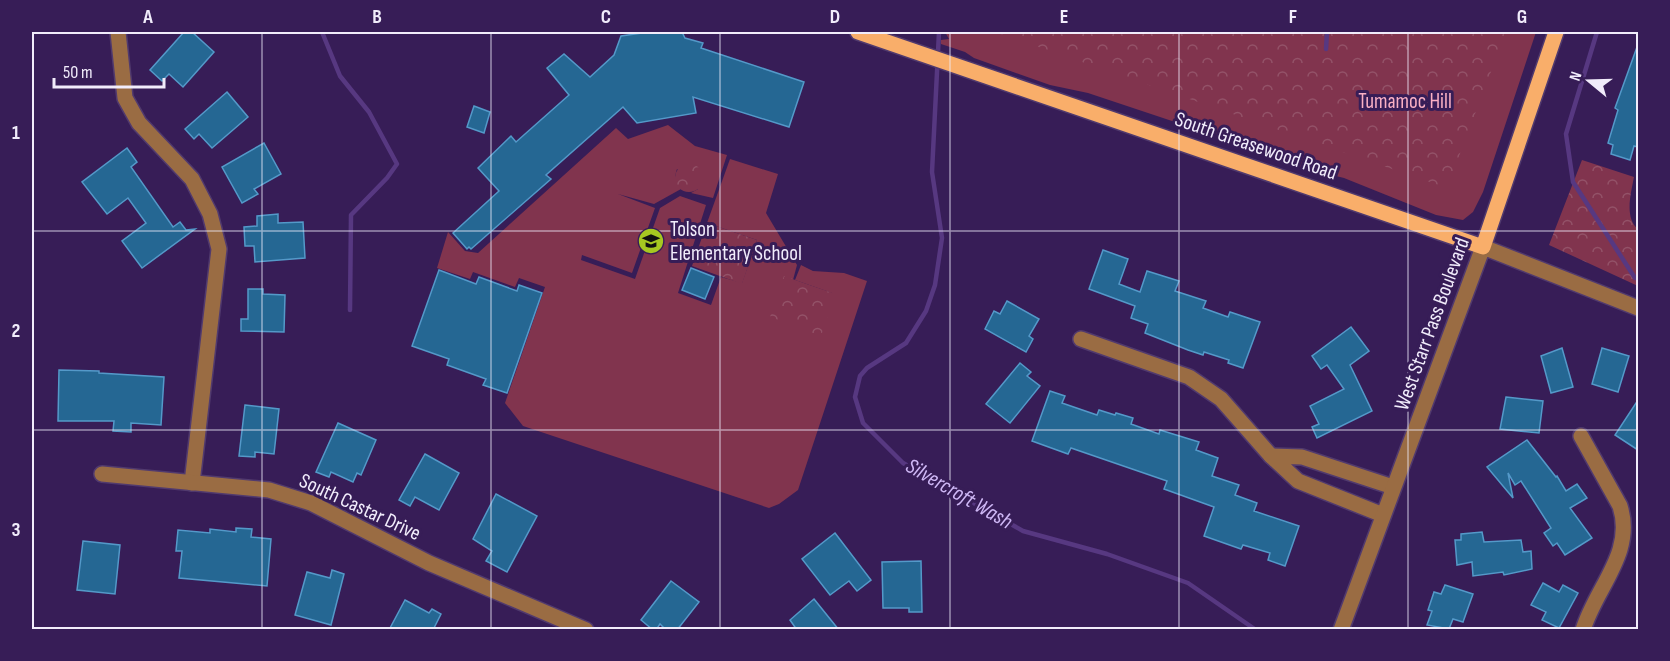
<svg xmlns="http://www.w3.org/2000/svg" width="1670" height="661" font-family="'Sofia Sans Condensed',sans-serif">
  <defs>
    <pattern id="park-crowns" width="20" height="18" patternUnits="userSpaceOnUse" patternTransform="scale(1.5)"><rect width="20" height="18" fill="#81344e"/><path d="M2 6a3 3 0 1 1 6 0M12 15a3 3 0 1 1 6 0" fill="none" stroke="#935268"/></pattern>
  </defs>
  <rect width="100%" height="100%" fill="#371d57"/>
  <g fill="#81344e">
    <path d="M945 32H1536L1483 192 1473 212 1463 220 1436 215 1344 178 1291 165 1245 141 1205 132 1088 93 1050 85 974 58 965 52 941 44V40L949 39Z"/>
    <path d="M668 125 695 146 727 155 713 198 691 193 698 189 677 169 675 176 681 189 654 204 618 194 655 208 632 273 582 255 581 260 635 279 660 208 680 196 706 205 678 293 711 305 721 277 742 283 757 240 707 223 730 159 778 174 766 213 797 265 793 280 783 277 835 294 795 280 801 265 813 271 844 273 867 281 798 490 779 504 769 508 523 426 505 403 545 287 519 278 515 287 473 272 470 279 437 268 448 232 465 251 478 253 616 128 628 139Z"/>
  </g>
  <g fill="url(#park-crowns)">
    <path d="M995 32H1506L1447 188Z"/>
    <path d="M1582 160 1634 177C1631 193 1624 218 1638 229V286L1549 245Z"/>
    <circle cx="689" cy="178" r="14"/>
    <path d="M707 223 757 240 742 284 692 266Z"/>
    <path d="M784 276 835 294 821 336 770 317Z"/>
  </g>
  <g fill="none" stroke-linecap="round" stroke-linejoin="round">
    <g stroke="#573881" stroke-width="4.5">
      <path d="M322 32 340 76 369 112 397 164 387 178 351 215 350 310"/>
      <path d="M939 32 932 172 942 238 935 285 926 311 906 343 867 368 860 376 855 397 863 423 903 463 1023 531 1107 554 1188 583 1256 630"/>
      <path d="M1597 32 1566 134 1573 182 1635 278"/>
      <path d="M1326 49 1327 32"/>
    </g>
  </g>
  <g fill="#256793" stroke="#5499c9" stroke-width="1.5">
    <path d="M184 32H192L214 52 183 87 169 74 162 81 150 70Z"/>
    <path d="M649 32H682L685 38 703 43 701 48 804 82 789 127 693 97 696 113 637 123 623 107 546 175 551 179 471 249 469 247 467 249 453 233 499 191 478 168 511 136 516 142 569 95 547 68 564 54 590 77 614 55 621 36Z"/>
    <path d="M1637 47H1638V147L1634 146 1630 160 1611 154 1613 145 1608 143 1618 110 1615 108Z"/>
    <path d="M227 92 248 117 212 148 199 134 194 139 185 129Z"/>
    <path d="M474 106 490 112 484 133 467 127Z"/>
    <path d="M264 143 281 174 254 189 258 194 242 203 222 167Z"/>
    <path d="M127 148 137 162 131 167 173 227 180 222 186 230 195 229 142 268 122 241 146 223 128 198 107 214 82 182Z"/>
    <path d="M278 214V223L303 222 305 258 255 262 254 246H245L244 227 257 226V216Z"/>
    <path d="M1103 250 1128 259 1119 284 1140 292 1147 271 1179 281 1175 291 1206 301 1203 308 1228 317 1230 312 1260 322 1243 368 1228 363 1229 360 1204 352 1203 355 1188 350 1145 333 1148 324 1131 318 1135 306 1089 289Z"/>
    <path d="M691 268 714 277 705 299 682 290Z"/>
    <path d="M439 270 476 284 479 277 517 291 519 285 542 293 507 393 483 385 486 379 447 365 449 359 412 346Z"/>
    <path d="M248 289H263V294L285 295 284 332 241 331V319H248Z"/>
    <path d="M1007 301 1039 319 1029 336 1033 339 1026 352 985 329 994 311 1000 314Z"/>
    <path d="M1351 327 1369 351 1350 365 1372 411 1317 438 1312 427 1319 424 1310 406 1344 389 1327 365 1321 369 1312 356Z"/>
    <path d="M1562 348 1573 387 1551 393 1541 356Z"/>
    <path d="M1602 348 1629 356 1618 392 1592 384Z"/>
    <path d="M1020 363 1031 372 1027 376 1040 386 1010 423 986 404Z"/>
    <path d="M59 370 99 371V373L164 377 161 425 131 423V432L113 431 114 421H58Z"/>
    <path d="M1050 391 1065 396 1062 403 1097 415 1099 410 1115 415 1116 413 1133 418 1131 424 1159 434 1160 430 1199 442 1196 450 1218 458 1212 476 1239 485 1235 495 1257 503 1254 511 1299 526 1285 566 1268 560 1270 553 1243 545 1241 549 1204 536 1214 507 1164 489 1167 481 1071 448 1068 454 1032 441Z"/>
    <path d="M1506 397 1543 401 1539 433 1500 429Z"/>
    <path d="M1638 400V450L1615 435Z"/>
    <path d="M245 405 279 409 274 454 255 452V457L239 456Z"/>
    <path d="M338 423 376 440 361 475 357 473 353 482 331 472 329 477 316 472Z"/>
    <path d="M1527 440 1556 477 1557 476 1566 491 1577 484 1587 498 1570 508 1592 538 1565 555 1557 543 1553 546 1544 533 1551 528 1521 481 1515 485 1508 473 1513 498 1487 467Z"/>
    <path d="M425 454 459 473 439 510 415 497 410 506 399 500Z"/>
    <path d="M496 494 537 516 507 572 486 561 492 551 473 539Z"/>
    <path d="M236 528 252 529 251 537 271 539 267 586 179 578 182 551H176L178 530 210 533V529L236 532Z"/>
    <path d="M1482 532 1484 542 1521 540 1523 552 1531 551 1532 569 1504 575 1503 572 1473 576 1472 562 1457 565 1455 540H1461V534Z"/>
    <path d="M835 533 871 580 857 591 849 581 830 595 802 559Z"/>
    <path d="M83 541 120 545 115 594 77 590Z"/>
    <path d="M921 561 922 612H909V608H883L882 562Z"/>
    <path d="M332 570 344 574 331 625 295 615 307 572 330 578Z"/>
    <path d="M671 581 699 602 677 630H666L660 624 656 630H653L641 620Z"/>
    <path d="M1543 583 1559 592 1563 585 1578 593 1559 628 1542 620 1546 612 1531 605Z"/>
    <path d="M1445 585 1473 594 1463 622 1453 619 1449 629 1427 625 1432 611 1428 610 1434 592 1441 594Z"/>
    <path d="M814 599 839 630H797L790 620Z"/>
    <path d="M405 600 429 613 432 609 441 614 433 630H389Z"/>
  </g>
  <g fill="none" stroke-linecap="round" stroke-linejoin="round">
    <g stroke="#513a6e" stroke-width="18">
      <g id="minor">
        <path d="M118 32 125 98 139 123 192 179 210 214 219 249 192 483"/>
        <path d="M1081 339 1189 377 1221 399 1271 456"/>
        <path d="M1581 436 1620 506C1635 553 1596 587 1583 630"/>
        <path d="M102 474 269 490 311 503 429 563 586 630"/>
        <path d="M1383 515 1298 481 1271 456 1302 457 1393 487"/>
        <path d="M1341 630 1483 247 1638 308"/>
      </g>
    </g>
    <g stroke="#513a6e" stroke-width="18">
      <path id="major" d="M858 32 1483 247 1556 32"/>
    </g>
    <use href="#minor" stroke="#9a6c43" stroke-width="15"/>
    <use href="#major" stroke="#f9ae6a" stroke-width="15"/>
  </g>
  <path fill="none" stroke="#f1ecfb" stroke-width="1.5" stroke-opacity="0.55" d="M262 32V630M491 32V630M720 32V630M950 32V630M1179 32V630M1408 32V630M32 231H1638M32 430H1638"/>
  <defs>
    <g id="school-disc" transform="scale(1.35)"><circle r="9.5" fill="#a6c821" stroke="#371d57"/><path d="M0-5L7-2L0 1L-7-2ZM-4 1L0 2.5L4 1V4Q0 6-4 4Z" fill="#111"/></g>
  </defs>
  <g fill-rule="evenodd">
    <use href="#school-disc" x="651" y="241"/>
  </g>
  <g text-anchor="middle" dominant-baseline="central" stroke-width="6" stroke-linejoin="round" paint-order="stroke">
    <g font-size="21" fill="#fab0c4" stroke="#371d57">
      <text x="1405" y="101">Tumamoc Hill</text>
    </g>
    <g font-size="21" fill="#f1ecfb" stroke="#371d57">
      <text transform="translate(1256 146) rotate(19)">South Greasewood Road</text>
      <text transform="translate(1432 324) rotate(-70)">West Starr Pass Boulevard</text>
      <text transform="translate(360 507) rotate(25)">South Castar Drive</text>
    </g>
    <g font-size="21" fill="#f1ecfb" stroke="#371d57" text-anchor="start">
      <text x="670" y="229">Tolson<tspan x="670" dy="24">Elementary School</tspan></text>
    </g>
    <g font-size="22" font-style="italic" fill="#ceb7f5" stroke="#371d57">
      <text transform="translate(959 494) rotate(30)">Silvercroft Wash</text>
    </g>
  </g>
  <rect width="1670" height="661" fill="none" stroke="#371d57" stroke-width="66"/>
  <g transform="translate(1589 81) rotate(289)" stroke="#371d57" stroke-width="4.5" paint-order="stroke">
  <path d="M0-4.5L10 22L0 15L-10 22Z" fill="#f1ecfb"/>
  <text y="-9" font-size="16" font-weight="bold" text-anchor="middle" fill="#f1ecfb">N</text>
  </g>
  <path d="M54 78v9h110v-9" fill="none" stroke="#f1ecfb" stroke-width="3"/>
  <text x="63" y="78" font-size="18" fill="#f1ecfb" stroke="#371d57" stroke-width="4.5" paint-order="stroke">50 m</text>
  <rect x="33" y="33" width="1604" height="595" fill="none" stroke="#f1ecfb" stroke-width="2"/>
  <g font-size="20" text-anchor="middle" font-weight="bold" fill="#f1ecfb">
    <text x="148" y="23">A</text>
    <text x="377" y="23">B</text>
    <text x="606" y="23">C</text>
    <text x="835" y="23">D</text>
    <text x="1064" y="23">E</text>
    <text x="1293" y="23">F</text>
    <text x="1522" y="23">G</text>
    <text x="16" y="139">1</text>
    <text x="16" y="337">2</text>
    <text x="16" y="536">3</text>
  </g>
</svg>
